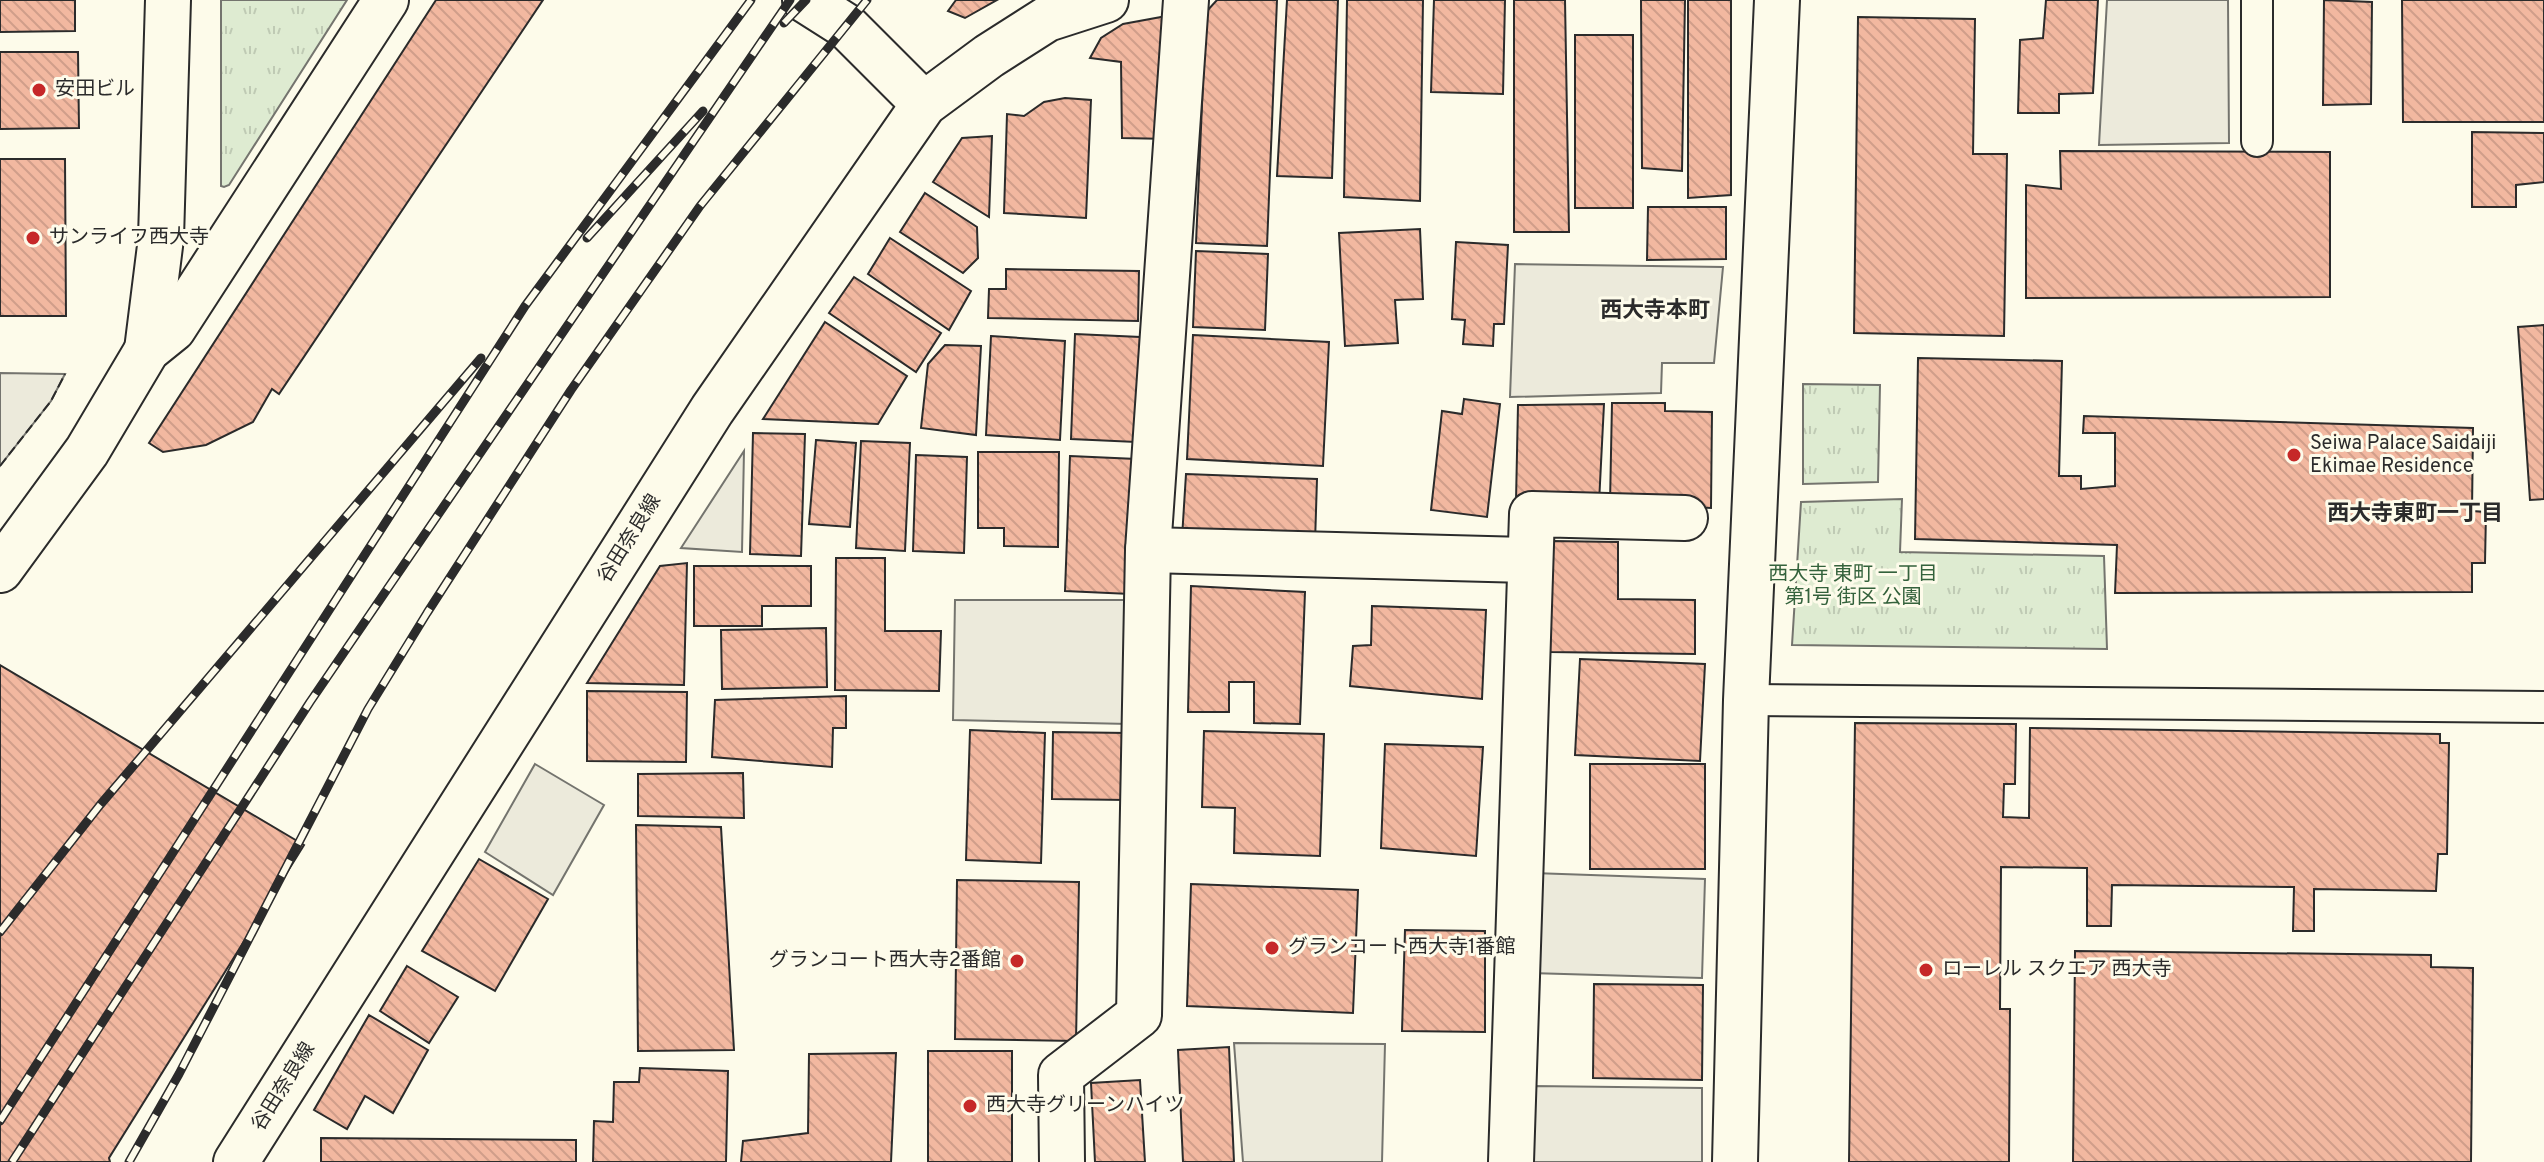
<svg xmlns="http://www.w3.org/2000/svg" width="2544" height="1162" font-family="Overpass,'Noto Sans JP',sans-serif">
  <defs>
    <pattern id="grass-tufts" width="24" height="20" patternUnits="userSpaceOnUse" patternTransform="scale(2)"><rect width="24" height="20" fill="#deebd1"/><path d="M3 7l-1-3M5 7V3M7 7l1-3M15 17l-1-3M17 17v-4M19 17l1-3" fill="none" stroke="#bfcab4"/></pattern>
    <pattern id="building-back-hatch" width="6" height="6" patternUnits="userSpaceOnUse" patternTransform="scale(2)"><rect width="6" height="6" fill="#f2b8a0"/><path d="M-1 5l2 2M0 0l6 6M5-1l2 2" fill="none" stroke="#d09e8a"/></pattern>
  </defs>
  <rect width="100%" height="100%" fill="#fdfbea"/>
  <g fill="url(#grass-tufts)" stroke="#74746e" stroke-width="2">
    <path d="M221 0H347L229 185 224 187 221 186Z"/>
    <path d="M1803 384 1880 385 1878 482 1803 484Z"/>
    <path d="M1902 499 1900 552 2104 556 2107 649 1792 645 1801 502Z"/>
  </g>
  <g fill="#eceadb" stroke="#74746e" stroke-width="2">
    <path d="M2107 0H2228L2229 143 2099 145Z"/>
    <path d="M1515 264 1723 267 1714 363H1662L1661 393 1510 397Z"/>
    <path d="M0 373 65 374 51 401 0 466Z"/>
    <path d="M744 451 742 552 681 548Z"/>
    <path d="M955 600H1132L1129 724 953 720Z"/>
    <path d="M535 764 604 805 553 895 485 852Z"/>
    <path d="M1533 873 1705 879 1702 978 1530 973Z"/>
    <path d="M1234 1043 1385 1044 1382 1162H1243Z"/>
    <path d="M1533 1086 1702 1088V1162H1532Z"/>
  </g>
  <g fill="url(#building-back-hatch)" stroke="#2b2b2b" stroke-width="2">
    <path d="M0 0H75V31L0 32Z"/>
    <path d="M436 0H543L279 394 272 389 253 422 206 445 163 452 149 443Z"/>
    <path d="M956 0H997L965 18 948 11Z"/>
    <path d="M1217 0H1277L1267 246 1196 243 1206 12Z"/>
    <path d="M1287 0H1338L1332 178 1277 176Z"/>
    <path d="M1347 0H1423L1420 201 1344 197Z"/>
    <path d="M1434 0H1505L1503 94 1431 92Z"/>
    <path d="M1514 0H1565L1569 232H1514Z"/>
    <path d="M1641 0H1685L1682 171 1642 168Z"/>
    <path d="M1688 0H1731V195L1688 198Z"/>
    <path d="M2046 0H2098L2093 93 2059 94V113H2018L2020 40 2043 38Z"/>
    <path d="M2324 0 2372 2 2371 104 2323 105Z"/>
    <path d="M2402 0H2544V122H2403Z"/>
    <path d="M1172 15 1169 139 1122 138 1121 62 1090 58 1101 38 1123 24Z"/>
    <path d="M1858 17 1975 19 1973 154H2007L2004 336 1854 333Z"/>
    <rect x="1575" y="35" width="58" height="173"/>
    <path d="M0 52H78L79 128 0 129Z"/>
    <path d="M1065 98 1091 100 1086 218 1004 213 1007 114 1024 116 1044 102Z"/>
    <path d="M2472 132 2544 133V182L2516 185V207H2472Z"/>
    <path d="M992 136 989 217 933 182 962 138Z"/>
    <path d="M2060 151 2330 152V297L2026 298V185L2061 189Z"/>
    <path d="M0 159H65L66 316H0Z"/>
    <path d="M925 193 977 227 978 258 963 273 900 232Z"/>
    <path d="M1648 207H1726V259L1647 260Z"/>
    <path d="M1420 229 1423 299 1395 300 1398 343 1345 346 1339 233Z"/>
    <path d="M890 238 971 291 949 330 868 274Z"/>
    <path d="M1456 242 1508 245 1504 324H1494L1493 346 1463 344 1465 320 1452 319Z"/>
    <path d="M1196 251 1268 254 1265 330 1193 327Z"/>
    <path d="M1006 269 1139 271 1138 321 988 318 989 289H1006Z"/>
    <path d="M854 277 941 333 916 372 829 313Z"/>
    <path d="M825 322 907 376 878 424 763 419Z"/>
    <path d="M2544 325V499L2530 500 2518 327Z"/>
    <path d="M1075 334 1140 337 1136 442 1071 439Z"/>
    <path d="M1193 335 1329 342 1323 466 1187 459Z"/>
    <path d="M991 336 1065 341 1060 440 986 435Z"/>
    <path d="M945 345 981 346 976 435 921 428 928 364Z"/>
    <path d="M1918 358 2062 361 2059 476H2081V489L2115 486V433H2083L2084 416 2473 428 2472 511 2486 512 2485 563H2472V592L2115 593 2117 545 1915 539Z"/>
    <path d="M1464 399 1500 404 1487 517 1431 510 1442 411 1462 414Z"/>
    <path d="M1612 403H1665V411L1712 412 1711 508 1610 503Z"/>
    <path d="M1604 404 1599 503 1516 501 1518 405Z"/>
    <path d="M753 433 805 434 801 556 750 554Z"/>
    <path d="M816 440 856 443 850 527 809 524Z"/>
    <path d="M861 441 910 443 905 551 856 548Z"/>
    <path d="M978 452H1059L1058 547 1004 546V528H978Z"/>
    <path d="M916 455 967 457 964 553 913 551Z"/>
    <path d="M1070 456 1136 459 1130 594 1065 591Z"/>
    <path d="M1186 474 1317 479 1315 543 1182 538Z"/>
    <path d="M1552 541 1618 542V599L1695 600V654L1550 652Z"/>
    <path d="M836 558H885V631H941L939 691 835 690Z"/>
    <path d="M687 563 684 685 587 683 660 566Z"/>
    <path d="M694 566H811V606H762V626H694Z"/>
    <path d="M1191 586 1305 592 1300 724 1254 723V682H1229V712H1188Z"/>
    <path d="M1372 606 1486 610 1482 699 1350 686 1353 646 1371 645Z"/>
    <path d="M826 628 827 687 722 689 721 630Z"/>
    <path d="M1580 659 1705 664 1700 761 1575 755Z"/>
    <path d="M0 665 304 845 109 1158 110 1162H0Z"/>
    <path d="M587 691 687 692 686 762 587 761Z"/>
    <path d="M846 696V728H833L832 767 712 757 715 700Z"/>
    <path d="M1855 723 2016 724 2015 784H2004L2003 817 2029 818 2030 728 2440 734V743H2449L2447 854H2438L2436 891 2314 889V931H2293L2294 887 2112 885 2111 926H2087V868L2001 867 2000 1009H2010L2009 1162H1849Z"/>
    <path d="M970 730 1045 733 1041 863 966 860Z"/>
    <path d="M1204 731 1324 734 1320 856 1234 853 1235 808 1202 807Z"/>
    <path d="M1053 732 1128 733 1127 800 1052 799Z"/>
    <path d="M1385 744 1483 747 1476 856 1381 848Z"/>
    <rect x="1590" y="764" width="115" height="105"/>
    <path d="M743 773 744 818 638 816V774Z"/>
    <path d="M636 825 721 827 734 1050 638 1051Z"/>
    <path d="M479 859 548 899 495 991 422 951Z"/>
    <path d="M957 880 1079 882 1076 1041 955 1039Z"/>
    <path d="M1191 884 1358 890 1353 1013 1187 1006Z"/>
    <path d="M1405 930 1485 931V1032L1402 1031Z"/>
    <path d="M2075 951 2431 955V967L2473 968 2471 1162H2073Z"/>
    <path d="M407 966 458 997 429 1043 380 1011Z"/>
    <path d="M1594 984 1703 985 1702 1080 1593 1078Z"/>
    <path d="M369 1015 428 1050 393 1113 365 1096 347 1129 314 1110Z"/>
    <path d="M1229 1047 1234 1162H1183L1178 1050Z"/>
    <rect x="928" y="1051" width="84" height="111"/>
    <path d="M896 1053 891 1162H741L743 1141 808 1133 809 1054Z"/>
    <path d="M640 1068 728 1071 726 1162H593L594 1121 613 1122 614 1082H639Z"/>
    <path d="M1140 1080 1145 1162H1095L1091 1083Z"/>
    <path d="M321 1138 576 1140V1162H321Z"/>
  </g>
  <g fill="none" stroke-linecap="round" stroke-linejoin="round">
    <g stroke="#2b2b2b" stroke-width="34">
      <g id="lane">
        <path d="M2257 141V0"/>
        <path d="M1746 700 2544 707"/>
      </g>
    </g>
    <g stroke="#2b2b2b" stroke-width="48">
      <g id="street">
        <path d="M1148 550 1530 560"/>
        <path d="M1062 1162 1061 1075 1139 1015 1148 550 1186 0"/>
        <path d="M1511 1162 1532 514 1685 518"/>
        <path d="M1735 1162 1746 700 1777 0"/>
      </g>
    </g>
    <g stroke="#2b2b2b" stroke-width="48">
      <g id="secondary">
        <path d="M805 0 846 26 924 104"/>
        <path d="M147 350 161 238 168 0"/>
        <path d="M0 570 87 451 147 350 173 329 386 0"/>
        <path d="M236 1162 712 410 924 104 989 56 1047 19 1106 0"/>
      </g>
    </g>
    <use href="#lane" stroke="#fdfbea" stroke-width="30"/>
    <use href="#street" stroke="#fdfbea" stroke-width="44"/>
    <use href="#secondary" stroke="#fdfbea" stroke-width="44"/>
    <g stroke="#2b2b2b" stroke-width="9">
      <g id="rail">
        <path d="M784 23 806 0"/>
        <path d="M587 238 703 111"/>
        <path d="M0 932 100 805 481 358"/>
        <path d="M0 1121 525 306 751 0"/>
        <path d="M12 1162 310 702 790 0"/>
        <path d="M129 1162 179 1074 368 709 427 613 571 390 700 206 867 0"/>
      </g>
    </g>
    <use href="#rail" stroke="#fdfbea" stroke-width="6" stroke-dasharray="18" stroke-linecap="butt"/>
    <path stroke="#2b2b2b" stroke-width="2" stroke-dasharray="10 4" stroke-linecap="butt" d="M0 466 51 401 65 374"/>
  </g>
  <g fill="#c62828" stroke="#fdfbea" stroke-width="3">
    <circle cx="39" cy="90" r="8"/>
    <circle cx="33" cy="238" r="8"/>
    <circle cx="2294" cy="455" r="8"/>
    <circle cx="1272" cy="948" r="8"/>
    <circle cx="1017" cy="961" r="8"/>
    <circle cx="1926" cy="970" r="8"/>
    <circle cx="970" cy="1106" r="8"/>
  </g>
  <g text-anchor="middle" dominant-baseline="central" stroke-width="6" stroke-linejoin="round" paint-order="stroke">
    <g font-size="20" fill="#2b2b2b" stroke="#fdfbea" text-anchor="start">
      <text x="55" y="90">安田ビル</text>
      <text x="49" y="238">サンライフ西大寺</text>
      <text x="2310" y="444">Seiwa Palace Saidaiji<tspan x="2310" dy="23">Ekimae Residence</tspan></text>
      <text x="1288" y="948">グランコート西大寺1番館</text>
      <text x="1001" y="961" text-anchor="end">グランコート西大寺2番館</text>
      <text x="1942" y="970">ローレル スクエア 西大寺</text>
      <text x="986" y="1106">西大寺グリーンハイツ</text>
    </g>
    <g font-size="20" fill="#2b2b2b" stroke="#fdfbea">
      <text transform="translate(630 539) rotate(-58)">谷田奈良線</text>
      <text transform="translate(284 1087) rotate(-58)">谷田奈良線</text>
    </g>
    <g font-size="20" fill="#34623c" stroke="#fdfbea">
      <text x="1853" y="575">西大寺 東町 一丁目<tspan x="1853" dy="23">第1号 街区 公園</tspan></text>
    </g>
    <g font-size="22" font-weight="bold" fill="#2b2b2b" stroke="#fdfbea">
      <text x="1655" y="311">西大寺本町</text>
      <text x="2415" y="514">西大寺東町一丁目</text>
    </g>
  </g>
</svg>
